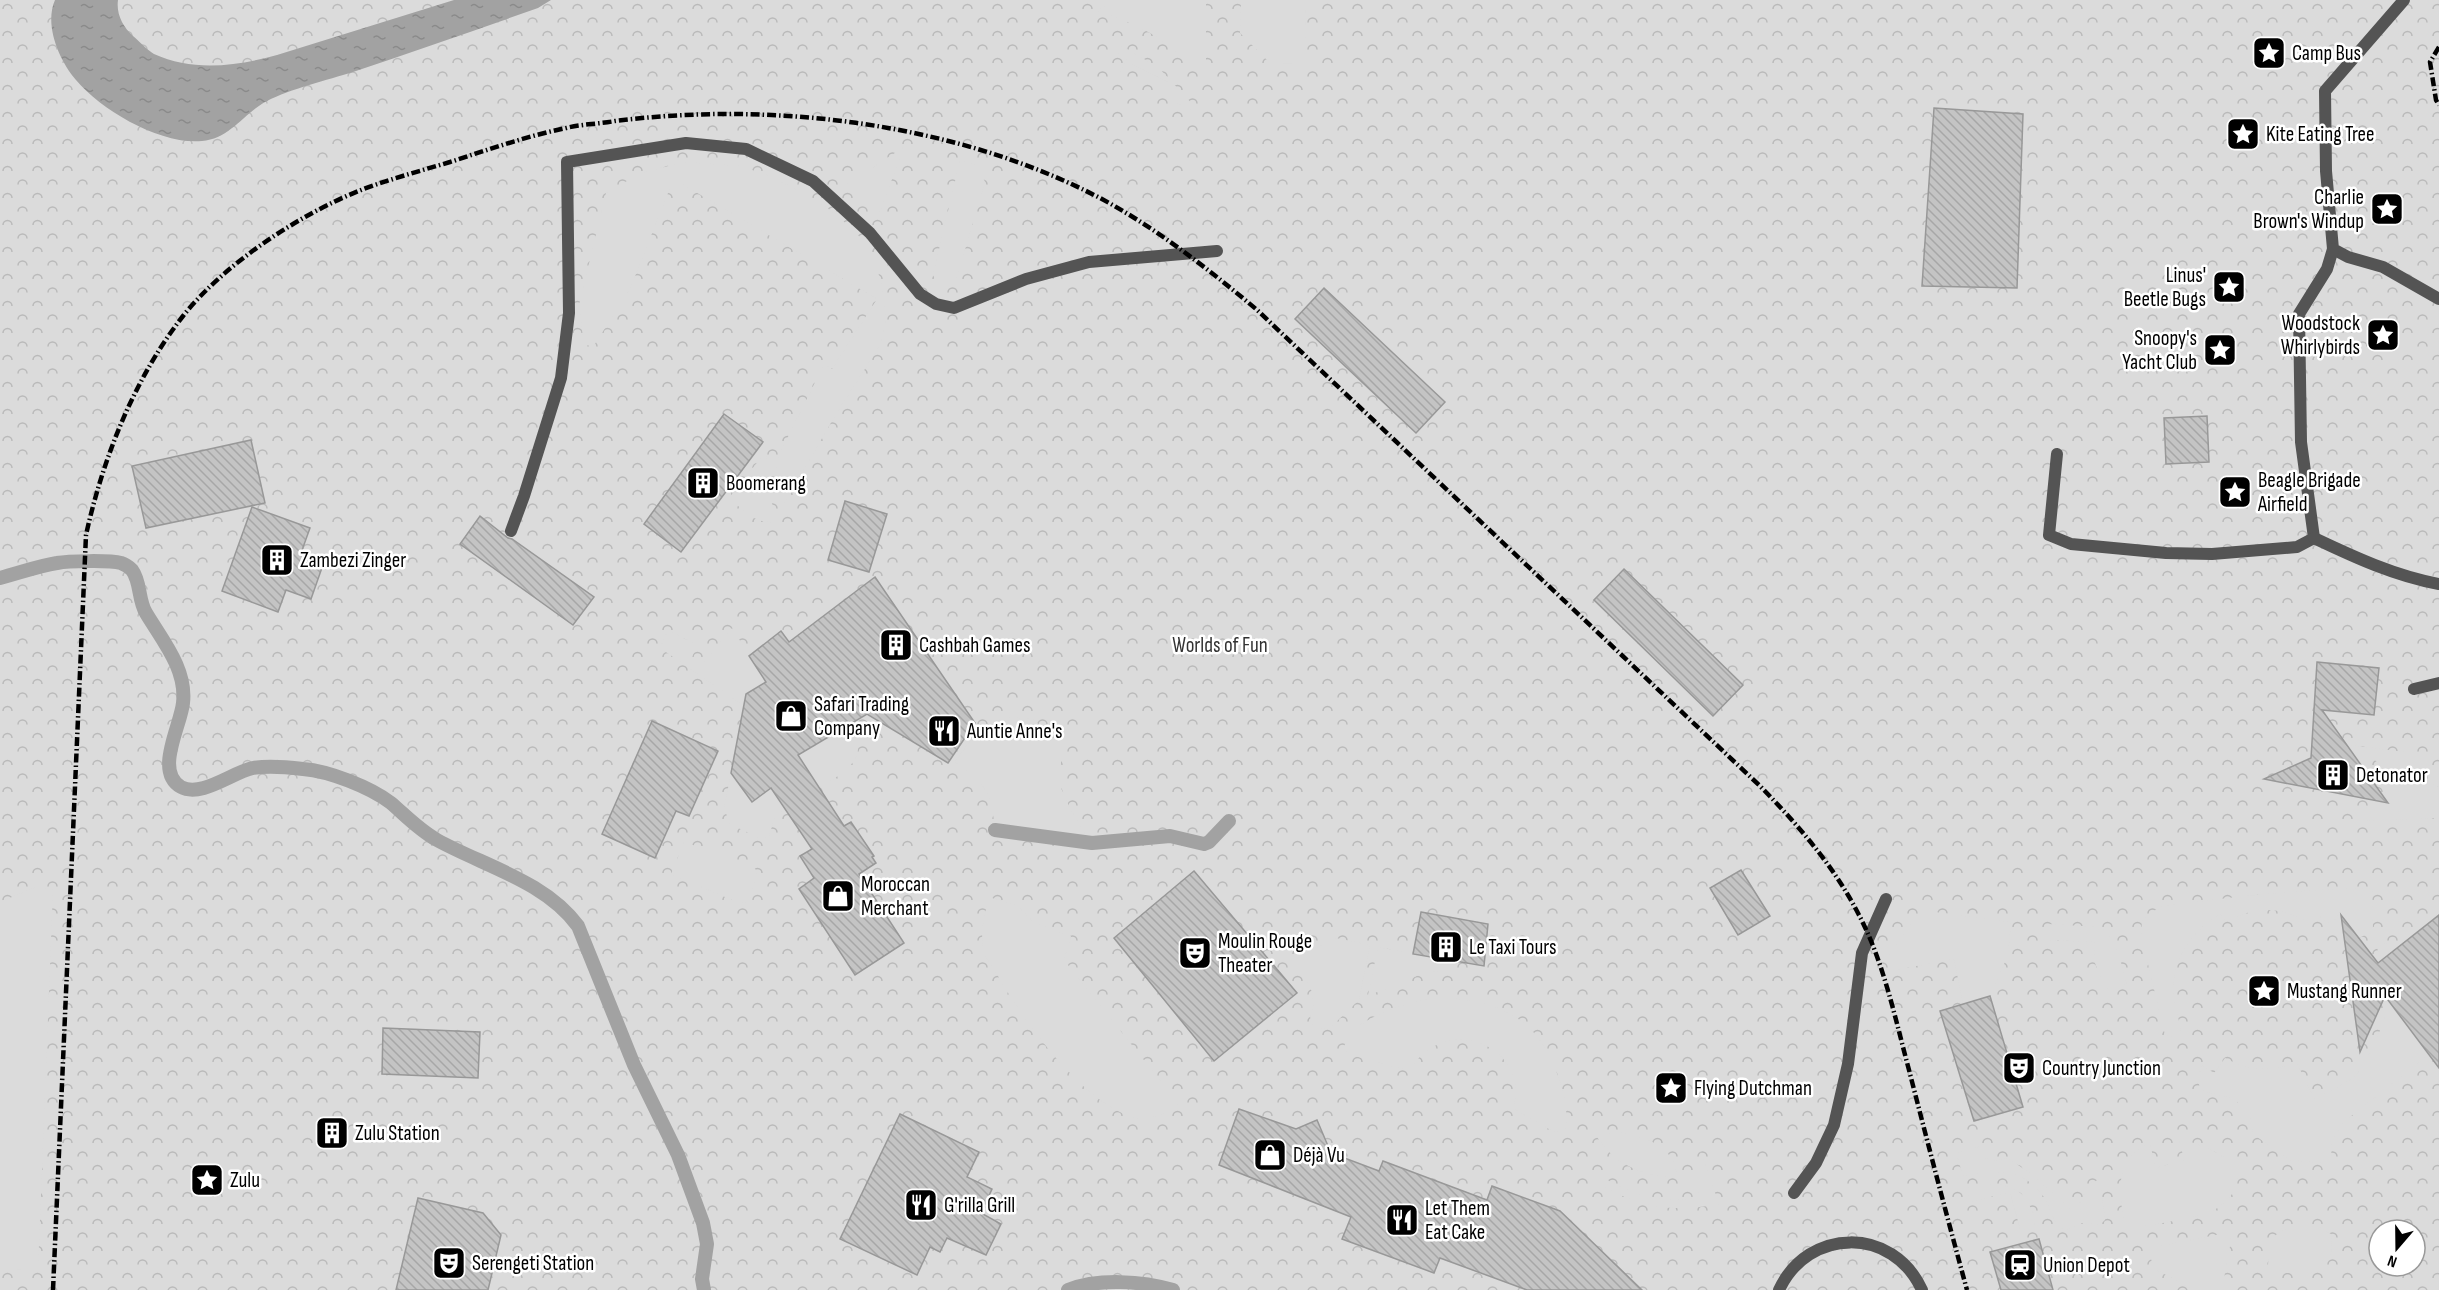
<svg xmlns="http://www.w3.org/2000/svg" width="2439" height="1290" font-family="'Sofia Sans Condensed',sans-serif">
  <defs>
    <pattern id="park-crowns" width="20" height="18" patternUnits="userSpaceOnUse" patternTransform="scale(1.5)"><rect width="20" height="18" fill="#dbdbdb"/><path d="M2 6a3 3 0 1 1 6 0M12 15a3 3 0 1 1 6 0" fill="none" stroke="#bababa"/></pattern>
    <pattern id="water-ripples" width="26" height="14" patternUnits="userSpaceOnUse" patternTransform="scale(1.5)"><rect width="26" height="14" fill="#a2a2a2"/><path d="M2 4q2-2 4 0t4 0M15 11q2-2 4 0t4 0" fill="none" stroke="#8a8a8a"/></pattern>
    <pattern id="building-back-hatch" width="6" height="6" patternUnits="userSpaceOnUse" patternTransform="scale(1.5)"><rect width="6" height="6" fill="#c4c4c4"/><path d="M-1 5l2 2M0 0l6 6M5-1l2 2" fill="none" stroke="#a7a7a7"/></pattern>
  </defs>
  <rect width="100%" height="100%" fill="#fff"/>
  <path fill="url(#park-crowns)" fill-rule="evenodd" d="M0 0H2439V1290H0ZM2379 1230H2415V1266H2379Z"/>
  <g fill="#dbdbdb">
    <path d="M1113 0H1206V82C1170 42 1148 27 1097 11Z"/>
    <path d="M1241 0H1305L1306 64 1270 63 1240 33Z"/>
    <path d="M1118 44 1158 67 1197 109 1196 112 1161 96 1168 82 1131 64 1125 76 1120 73 1127 58 1114 52Z"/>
    <path d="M904 147 881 209 877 216 846 185Z"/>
    <path d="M960 160 978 165 985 182 954 287C944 286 937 285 933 275Z"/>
    <path d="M684 162 740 166 767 175 810 196 837 215 866 243 881 280 886 318 881 344 836 414 783 506 778 488 776 465 782 449 824 364 832 369 877 299 682 184 670 188 630 289 593 347 584 344 579 305 606 193 641 173Z"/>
    <path d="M767 450C765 474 765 494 778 515L774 522C755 524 743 510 729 498Z"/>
    <path d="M732 628 766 682 746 694 744 706 660 648 668 630 697 645 690 662 700 667Z"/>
    <path d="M1008 717 1032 719 1046 730 1053 739 1061 758V788L1070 808 1088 839 995 826C989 787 985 785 955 762L980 727Z"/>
    <path d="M847 726C852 733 857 739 858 747 860 776 795 795 777 815 773 821 771 830 769 837L759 838 730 824 724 808 731 773 752 802 800 767 795 757Z"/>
    <path d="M2350 745 2405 752 2419 763 2421 780 2439 787V818L2364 821 2367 807 2385 793 2388 774 2374 759 2347 754Z"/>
    <path d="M684 842 753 865 757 872 749 902 739 903 671 874Z"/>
    <path d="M36 887 53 890 38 1270 0 1269V902Z"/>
    <path d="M2372 888 2373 931 2359 938 2339 914 2331 925 2314 912 2306 920C2275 906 2256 907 2226 921L2220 914C2176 942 2164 979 2181 1027L2180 1032 2173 1037 2165 1035 2141 935 2142 921 2159 907C2230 897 2300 889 2372 888Z"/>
    <path d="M989 897 1018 906 1034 923 1071 936 1064 960 1179 1104C1166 1112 1153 1121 1137 1118 1086 1108 1022 1019 998 976 993 968 987 960 984 952 979 934 985 914 989 897Z"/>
    <path d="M1935 912 2011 922 2008 955 1990 996 1963 1004 1954 959 1895 970 1889 955 1917 915Z"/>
    <path d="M2048 924 2100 927C2118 940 2121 964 2127 984L2105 989 2095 963 2094 942 2048 940Z"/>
    <path d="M1336 938 1370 945 1359 1000 1332 1026 1321 1029 1313 1025 1310 1017C1320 994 1305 978 1293 959Z"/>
    <path d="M2386 943 2416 980 2437 1043 2426 1057 2341 1124 2332 1143 2331 1157 2322 1163 2289 1160 2253 1134 2250 1114 2234 1099 2200 1090 2198 1078 2202 1065 2214 1073 2225 1058C2248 1071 2272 1072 2297 1063L2314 1099C2329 1092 2350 1083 2360 1070 2365 1064 2368 1055 2371 1049 2392 1010 2393 990 2377 948Z"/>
    <path d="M1378 947 1460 962 1445 970 1423 973 1396 986 1368 995Z"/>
    <path d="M1433 998C1496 998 1539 1016 1559 1079 1564 1095 1569 1113 1565 1129L1554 1132 1514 1109C1515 1100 1517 1090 1515 1081 1501 1031 1433 1025 1410 1071L1351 1055 1345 1051C1339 1022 1411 1001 1433 998Z"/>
    <path d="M1617 1131C1644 1137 1675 1145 1677 1177 1645 1178 1614 1164 1597 1137Z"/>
    <path d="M2179 1139C2202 1144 2251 1161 2234 1191 2228 1201 2220 1208 2209 1212 2198 1217 2185 1218 2173 1221 2158 1224 2142 1228 2127 1223 2122 1216 2122 1209 2121 1201 2119 1174 2123 1155 2150 1142L2155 1168 2184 1160Z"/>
    <path d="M1981 1146 1985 1158 1993 1161 2008 1158 2031 1174 2075 1213 2089 1184 2100 1179 2105 1220C2098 1228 2092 1222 2083 1223 2074 1224 2068 1235 2058 1225 2052 1220 2050 1207 2046 1200 2023 1166 1998 1170 1963 1176L1956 1153Z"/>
    <path d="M1701 1152 1719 1204C1673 1213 1634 1208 1595 1180L1600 1175C1632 1197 1662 1203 1700 1198L1694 1171Z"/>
    <path d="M1997 1184C2024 1190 2025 1195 2036 1219L2033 1229 2026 1231 2020 1229 2010 1192 1970 1202 1966 1188Z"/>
    <path d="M2299 1227H2319L2331 1234C2333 1243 2332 1255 2327 1261L2316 1260 2314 1272 2310 1273H2276L2268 1266C2270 1240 2270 1231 2299 1227Z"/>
    <path d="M2221 1234 2230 1237 2231 1241 2223 1284 2219 1290H2194L2153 1268 2150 1254 2160 1246Z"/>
  </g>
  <path fill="url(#water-ripples)" d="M55 0H118C116 14 123 27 133 36 140 42 147 50 154 54 193 72 237 66 277 55L454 0H551L538 8C476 30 415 51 353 72 328 80 290 89 267 101 245 112 230 139 202 141 161 145 102 111 76 80 59 60 44 25 55 0Z"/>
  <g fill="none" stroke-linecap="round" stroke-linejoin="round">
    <g stroke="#a2a2a2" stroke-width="14">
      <path d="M0 578C19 573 38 566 57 563 68 561 110 560 121 563 124 564 129 567 132 570 141 582 138 600 146 613 162 640 187 669 183 703 181 725 154 772 181 787 201 798 233 772 253 768 269 765 287 767 303 769 329 771 370 787 391 803 406 816 419 830 437 840 484 866 545 881 578 926L634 1065 678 1155 703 1223 707 1244 702 1279 704 1290"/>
      <path d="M995 830 1092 843 1170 836 1204 844 1209 842 1229 821"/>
      <path d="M1068 1290C1098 1278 1143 1281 1173 1290"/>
    </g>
  </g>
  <g fill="url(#building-back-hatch)" stroke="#989898" stroke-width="1.5">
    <path d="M1934 108 2023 114 2017 288 1922 286Z"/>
    <path d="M1324 288 1445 402 1416 433 1295 319Z"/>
    <path d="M724 414 763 442 681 552 644 524Z"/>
    <path d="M2207 416 2209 462 2166 464 2164 418Z"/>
    <path d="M251 440 265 503 146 528 132 466Z"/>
    <path d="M845 501 887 514 869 572 828 560Z"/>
    <path d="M252 507 310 528 301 553 324 562 311 599 286 590 278 612 222 591Z"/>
    <path d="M480 516 508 538 512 539 594 597 573 625 460 544Z"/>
    <path d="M1624 569 1743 685 1713 716 1594 600Z"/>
    <path d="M875 577 975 723 948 763 867 714 798 755 844 826 851 822 874 856 872 857 876 863 859 874 904 943 855 975 799 889 814 878 800 856 812 849 771 788 752 802 731 773 746 694 766 682 749 656 781 631 789 642Z"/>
    <path d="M2317 662 2379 668 2374 715 2322 710 2388 803 2264 779 2311 758Z"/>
    <path d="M652 721 718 751 689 816 676 811 655 858 602 834Z"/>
    <path d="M1741 870 1770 916 1738 935 1710 888Z"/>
    <path d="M1194 871 1297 993 1214 1061 1114 938Z"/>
    <path d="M1421 912 1488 924 1484 966 1413 954Z"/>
    <path d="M2341 915 2378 963 2439 915V1068L2385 996 2360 1052Z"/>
    <path d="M1990 996 2023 1107 1974 1121 1940 1011Z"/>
    <path d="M383 1028 480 1032 478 1078 382 1074Z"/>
    <path d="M1239 1109 1296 1129 1317 1120 1331 1153 1379 1171 1383 1161 1487 1200 1492 1186 1560 1211 1642 1290H1527L1440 1258 1434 1273 1342 1239 1351 1217 1219 1165Z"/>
    <path d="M900 1114 979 1152 967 1177 992 1189 981 1213 1001 1224 986 1255 947 1238 940 1252 930 1247 917 1275 840 1239Z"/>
    <path d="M418 1198 483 1213 501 1235 488 1290H396Z"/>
    <path d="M2039 1239 2053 1290H2001L1990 1252Z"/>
  </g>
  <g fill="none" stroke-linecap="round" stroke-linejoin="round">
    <g stroke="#545454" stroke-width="12">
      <path d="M511 531 524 496 561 378 569 313 567 162 686 143 746 149 813 181 870 233 920 294 936 304 954 308 1026 279 1089 262 1217 251"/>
      <path d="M1794 1193 1816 1163 1834 1125 1848 1064 1862 953 1886 899"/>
    </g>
    <g stroke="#545454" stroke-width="12">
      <path d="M2404 0 2325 91 2326 171 2333 249 2348 257 2383 267 2439 299"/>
      <path d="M2057 454 2049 535 2071 544 2166 553 2212 554 2297 547 2314 538 2301 442 2299 314 2327 269 2333 249"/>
      <path d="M2314 538C2354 557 2395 576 2439 584"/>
      <path d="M2414 689 2439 683"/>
      <path d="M1779 1290C1808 1227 1893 1226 1922 1290"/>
    </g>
    <g stroke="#000" stroke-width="4.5" stroke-dasharray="9 3 1.5 3" stroke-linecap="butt">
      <path d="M2439 47 2430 62 2436 100 2439 105"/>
      <path d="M53 1290 86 535C103 458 134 379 183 316 224 264 300 214 361 190 390 179 420 171 450 162 487 150 527 136 566 128 582 124 599 124 615 121 774 101 956 123 1100 198 1156 228 1207 268 1256 309L1760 786C1798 825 1834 866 1859 915 1884 963 1895 1018 1909 1070 1928 1144 1947 1217 1967 1290"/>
    </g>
  </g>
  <defs>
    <g id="sight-square" transform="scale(1.725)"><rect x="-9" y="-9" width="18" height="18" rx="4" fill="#000" stroke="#fff"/><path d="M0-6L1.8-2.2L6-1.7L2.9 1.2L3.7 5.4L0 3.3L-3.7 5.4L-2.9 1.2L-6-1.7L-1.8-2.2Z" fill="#fff"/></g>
    <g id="building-square" transform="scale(1.725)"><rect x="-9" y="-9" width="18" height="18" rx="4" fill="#000" stroke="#fff"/><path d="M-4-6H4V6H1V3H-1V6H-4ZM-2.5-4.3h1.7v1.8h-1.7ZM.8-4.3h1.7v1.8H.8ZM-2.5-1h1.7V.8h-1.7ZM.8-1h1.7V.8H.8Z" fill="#fff"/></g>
    <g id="shop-square" transform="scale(1.725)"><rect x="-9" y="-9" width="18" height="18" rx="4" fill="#000" stroke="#fff"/><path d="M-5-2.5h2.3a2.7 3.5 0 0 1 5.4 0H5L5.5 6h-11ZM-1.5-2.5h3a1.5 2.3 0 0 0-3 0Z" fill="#fff"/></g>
    <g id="restaurant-square" transform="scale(1.725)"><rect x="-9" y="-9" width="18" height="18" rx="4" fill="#000" stroke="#fff"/><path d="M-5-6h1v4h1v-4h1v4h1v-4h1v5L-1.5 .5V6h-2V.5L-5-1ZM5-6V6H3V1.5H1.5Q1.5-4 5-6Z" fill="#fff"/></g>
    <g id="theatre-square" transform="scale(1.725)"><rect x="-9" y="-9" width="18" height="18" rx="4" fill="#000" stroke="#fff"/><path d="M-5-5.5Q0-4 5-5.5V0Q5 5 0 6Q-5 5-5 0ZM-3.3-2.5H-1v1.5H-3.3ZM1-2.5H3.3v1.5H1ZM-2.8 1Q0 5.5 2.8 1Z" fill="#fff"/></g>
    <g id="station-square" transform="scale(1.725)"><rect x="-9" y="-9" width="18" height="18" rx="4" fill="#000" stroke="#fff"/><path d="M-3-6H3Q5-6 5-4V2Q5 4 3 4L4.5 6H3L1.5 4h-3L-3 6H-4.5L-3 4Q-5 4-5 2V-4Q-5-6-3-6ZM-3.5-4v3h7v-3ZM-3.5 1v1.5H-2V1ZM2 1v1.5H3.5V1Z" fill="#fff"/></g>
  </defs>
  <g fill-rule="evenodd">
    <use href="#sight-square" x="2269" y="53"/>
    <use href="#sight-square" x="2243" y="134"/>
    <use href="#sight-square" x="2387" y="209"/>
    <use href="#sight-square" x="2229" y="287"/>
    <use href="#sight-square" x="2383" y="335"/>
    <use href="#sight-square" x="2220" y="350"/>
    <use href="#building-square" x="703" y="483"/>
    <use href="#sight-square" x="2235" y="492"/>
    <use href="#building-square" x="277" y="560"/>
    <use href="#building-square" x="896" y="645"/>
    <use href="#shop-square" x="791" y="716"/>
    <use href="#restaurant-square" x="944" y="731"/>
    <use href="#building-square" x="2333" y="775"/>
    <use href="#shop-square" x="838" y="896"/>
    <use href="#building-square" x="1446" y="947"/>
    <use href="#theatre-square" x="1195" y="953"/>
    <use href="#sight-square" x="2264" y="991"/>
    <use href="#theatre-square" x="2019" y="1068"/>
    <use href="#sight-square" x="1671" y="1088"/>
    <use href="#building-square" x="332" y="1133"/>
    <use href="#shop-square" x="1270" y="1155"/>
    <use href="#sight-square" x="207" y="1180"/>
    <use href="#restaurant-square" x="921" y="1205"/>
    <use href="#restaurant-square" x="1402" y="1220"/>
    <use href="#theatre-square" x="449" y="1263"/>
    <use href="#station-square" x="2020" y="1265"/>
  </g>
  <g text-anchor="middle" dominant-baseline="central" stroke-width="5" stroke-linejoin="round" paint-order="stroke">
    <g font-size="21" fill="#000" stroke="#fff" text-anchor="start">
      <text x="2292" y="53">Camp Bus</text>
      <text x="2266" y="134">Kite Eating Tree</text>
      <text x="2364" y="197" text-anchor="end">Charlie<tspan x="2364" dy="24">Brown's Windup</tspan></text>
      <text x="2206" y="275" text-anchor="end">Linus'<tspan x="2206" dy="24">Beetle Bugs</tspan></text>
      <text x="2360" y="323" text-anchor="end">Woodstock<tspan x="2360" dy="24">Whirlybirds</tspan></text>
      <text x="2197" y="338" text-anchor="end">Snoopy's<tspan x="2197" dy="24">Yacht Club</tspan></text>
      <text x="2258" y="480">Beagle Brigade<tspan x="2258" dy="24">Airfield</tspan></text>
      <text x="726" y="483">Boomerang</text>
      <text x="300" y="560">Zambezi Zinger</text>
      <text x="919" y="645">Cashbah Games</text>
      <text x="814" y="704">Safari Trading<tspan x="814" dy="24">Company</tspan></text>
      <text x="967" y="731">Auntie Anne's</text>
      <text x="2356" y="775">Detonator</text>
      <text x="861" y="884">Moroccan<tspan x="861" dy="24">Merchant</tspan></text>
      <text x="1218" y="941">Moulin Rouge<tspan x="1218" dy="24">Theater</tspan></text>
      <text x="1469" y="947">Le Taxi Tours</text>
      <text x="2287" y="991">Mustang Runner</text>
      <text x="2042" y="1068">Country Junction</text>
      <text x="1694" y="1088">Flying Dutchman</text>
      <text x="355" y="1133">Zulu Station</text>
      <text x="1293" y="1155">Déjà Vu</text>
      <text x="230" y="1180">Zulu</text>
      <text x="944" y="1205">G'rilla Grill</text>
      <text x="1425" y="1208">Let Them<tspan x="1425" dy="24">Eat Cake</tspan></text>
      <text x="472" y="1263">Serengeti Station</text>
      <text x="2043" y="1265">Union Depot</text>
    </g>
    <g font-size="21" fill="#323232" stroke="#fff">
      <text x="1220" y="645">Worlds of Fun</text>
    </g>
  </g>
  <g transform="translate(2397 1248) rotate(200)"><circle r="28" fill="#ffffff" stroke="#999999" stroke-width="1.5"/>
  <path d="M0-4.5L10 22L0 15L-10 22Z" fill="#000000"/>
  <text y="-9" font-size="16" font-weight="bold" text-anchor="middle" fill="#000000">N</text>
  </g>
</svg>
